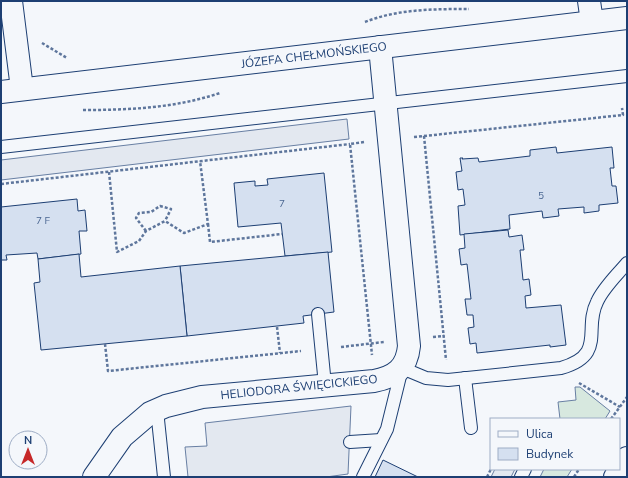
<svg xmlns="http://www.w3.org/2000/svg" width="628" height="478" font-family="'Nunito Sans',sans-serif">
  <rect width="100%" height="100%" fill="#f4f7fb"/>
  <g fill="#d7e8df" stroke="#687fa3">
    <path d="M575 387H580L610 411 605 419H560L558 402 576 400Z"/>
    <path d="M544 469H572L567 477H540Z"/>
  </g>
  <g fill="#e3e8f0" stroke="#687fa3">
    <path d="M347 119 349 139 1 180V160Z"/>
    <path d="M351 406 348 474 326 477H188L185 447 207 446 205 423Z"/>
    <path d="M495 469H515L511 477H491Z"/>
  </g>
  <g fill="#d5e0f0" stroke="#1d3f73">
    <path d="M556 147 557 153 612 147 614 168H610L612 186H616L618 203 599 205V211L584 213V207L558 209 559 216 543 218 542 211 509 215 510 229 460 235 458 206 465 205 463 189 458 190 456 172 462 171 460 158H463L462 159 478 158 479 162 530 156V150Z"/>
    <path d="M324 173 332 252 285 256 281 223 238 227 234 183 255 181V186L268 185 267 179Z"/>
    <path d="M77 199 78 211 85 210 87 231H79L81 254 38 259 37 253 6 255 7 260H1V207Z"/>
    <path d="M508 230 509 237 522 235 524 250H520L523 280 529 279 531 295 525 296 526 308 561 305 566 345 550 347V345L477 353 476 343 470 344 468 328 474 327 473 315H467L465 299H471L467 264 461 265 459 249 465 248 464 234Z"/>
    <path d="M328 252 334 312 303 316 304 323 187 336 180 266Z"/>
    <path d="M79 254 81 277 180 266 187 336 41 350 34 283 40 282 38 259Z"/>
    <path d="M383 460 418 477H375Z"/>
  </g>
  <g fill="none" stroke-linecap="round" stroke-linejoin="round">
    <g stroke="#1d3f73" stroke-width="14">
      <g id="service">
        <path d="M1 147 627 76"/>
        <path d="M318 314 325 385"/>
        <path d="M465 378 471 428"/>
        <path d="M157 410 164 477"/>
        <path d="M350 442 381 440"/>
        <path d="M363 477 387 429 402 368 426 378 448 380 561 368C607 355 583 329 597 302 603 288 617 275 627 263"/>
        <path d="M521 477 525 469"/>
      </g>
    </g>
    <g stroke="#1d3f73" stroke-width="24">
      <g id="minor">
        <path d="M11 1 22 89"/>
        <path d="M589 1 592 22"/>
        <path d="M94 477 122 437 150 413 166 406 202 397 374 381C395 377 407 368 409 346L380 47"/>
      </g>
    </g>
    <g stroke="#1d3f73" stroke-width="24">
      <path id="tertiary" d="M1 92 627 18"/>
    </g>
    <g stroke="#1d3f73" stroke-width="24">
      <path id="secondary" d="M615 477 627 458"/>
    </g>
    <g stroke="#5e769c" stroke-width="2.5" stroke-dasharray="3 2" stroke-linecap="butt">
      <path d="M365 22C397 9 435 9 469 9"/>
      <path d="M42 43 67 58"/>
      <path d="M83 110C130 110 175 108 220 93"/>
      <path d="M424 136 623 115 622 108"/>
      <path d="M414 137 424 136 446 360"/>
      <path d="M364 142 350 144 372 355"/>
      <path d="M109 172 117 252 139 241 146 231 165 221 184 233 208 224 200 161"/>
      <path d="M1 184 350 144"/>
      <path d="M208 224 210 242 282 234"/>
      <path d="M146 231 136 218 139 213 151 212 160 206 171 209 165 221"/>
      <path d="M277 327 280 353"/>
      <path d="M433 337 444 336"/>
      <path d="M105 344 108 371 301 351"/>
      <path d="M341 347 384 342"/>
      <path d="M579 383 620 407"/>
      <path d="M611 419 627 397"/>
      <path d="M487 477 491 469"/>
      <path d="M574 477 579 469"/>
    </g>
    <use href="#service" stroke="#f4f7fb" stroke-width="12"/>
    <use href="#minor" stroke="#f4f7fb" stroke-width="22"/>
    <use href="#tertiary" stroke="#f4f7fb" stroke-width="22"/>
    <use href="#secondary" stroke="#f4f7fb" stroke-width="22"/>
  </g>
  <g text-anchor="middle" dominant-baseline="central" stroke-width="3" stroke-linejoin="round" paint-order="stroke">
    <g font-size="10" fill="#4b6792">
      <text x="541" y="196">5</text>
      <text x="282" y="204">7</text>
      <text x="43" y="221">7 F</text>
    </g>
    <g font-size="12" fill="#1d3f73" stroke="#f4f7fb">
      <text transform="translate(314 55) rotate(-7)">JÓZEFA CHEŁMOŃSKIEGO</text>
      <text transform="translate(299 387) rotate(-6)">HELIODORA ŚWIĘCICKIEGO</text>
    </g>
  </g>
  <rect width="628" height="478" fill="none" stroke="#1d3f73" stroke-width="4"/>
  <rect x="490" y="418" width="130" height="52" fill="#f4f7fb" stroke="#9eadc5"/>
  <rect x="498" y="431" width="20" height="6" fill="#f4f7fb" stroke="#9eadc5"/>
  <text x="526" y="438" font-size="12" fill="#1d3f73">Ulica</text>
  <rect x="498" y="448" width="20" height="12" fill="#d5e0f0" stroke="#9eadc5"/>
  <text x="526" y="458" font-size="12" fill="#1d3f73">Budynek</text>
  <g transform="translate(28 450)"><circle r="19" fill="#f4f7fb" stroke="#9eadc5"/>
  <path d="M0-3L7 15L0 10L-7 15Z" fill="#c62828"/>
  <text y="-6" font-size="11" font-weight="bold" text-anchor="middle" fill="#1d3f73">N</text>
  </g>
</svg>
